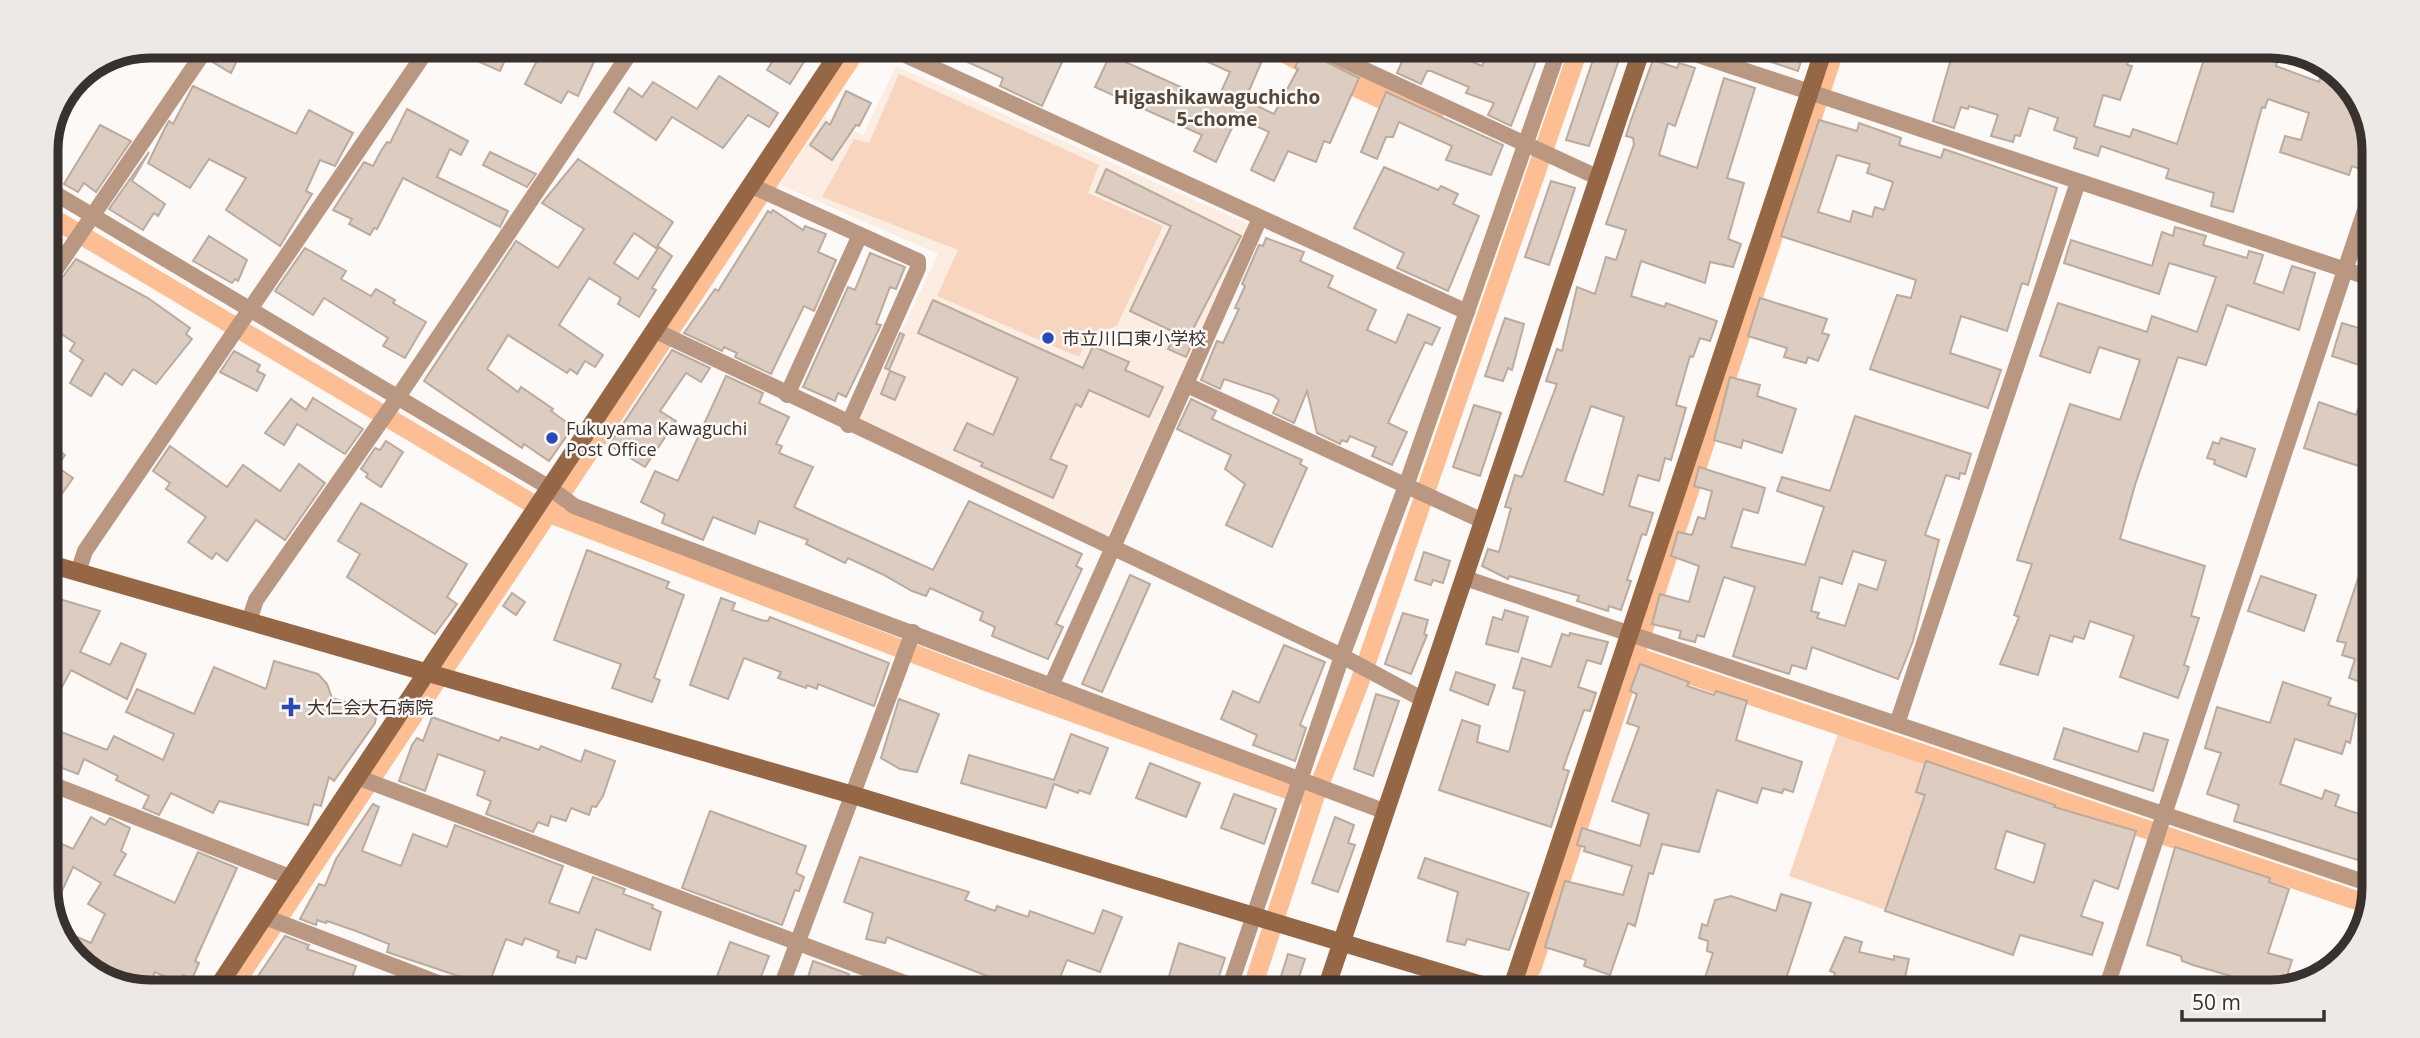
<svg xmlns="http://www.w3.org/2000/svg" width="2420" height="1038" font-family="'Open Sans','Noto Sans JP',sans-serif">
  <rect width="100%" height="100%" fill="#fdf9f7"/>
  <path fill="#fcede3" d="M896 66 1248 224 1108 535 1097 536 859 421 938 254 780 185 825 117 863 135Z"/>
  <g fill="#f7d5be">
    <path d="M899 74 1099 165 1088 193 1163 226 1117 326 1087 337 1079 357 937 296 958 250 822 197 854 139 869 143Z"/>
    <path d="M1842 722 1950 760 1897 914 1789 876Z"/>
  </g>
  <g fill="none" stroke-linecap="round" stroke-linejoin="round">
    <g stroke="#fcbe92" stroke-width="19">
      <path d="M46 214 548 513 982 680 1314 799"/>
      <path d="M1637 657 2367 904"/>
      <path d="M1532 968 1834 52"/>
      <path d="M234 985 858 48"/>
      <path d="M1252 989 1314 799 1359 684 1578 51"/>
    </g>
    <path stroke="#fcbe92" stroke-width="33" d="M1293 50 1427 113"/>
  </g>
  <g fill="#ddccc0" stroke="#bbaa9e" stroke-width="2" fill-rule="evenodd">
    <path d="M218 46H230L241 52 231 73 211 61Z"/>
    <path d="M445 47H511L500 71Z"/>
    <path d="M544 47H601L578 96 568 91 561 103 525 84Z"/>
    <path d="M791 48 807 57 790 84 767 70 778 52 785 56Z"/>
    <path d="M937 48 1008 49H1068L1042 106 1000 86 1003 78Z"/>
    <path d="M1180 49H1232L1261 63 1245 100 1274 114 1298 69 1295 68 1302 50 1359 78 1330 143 1324 141 1316 162 1288 151 1274 181 1251 170 1269 132 1237 117 1216 162 1194 151 1202 135 1095 87 1110 55 1216 103 1230 72Z"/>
    <path d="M1407 50H1444L1482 66 1489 50 1540 51 1511 126 1488 115 1494 103 1466 93 1469 87 1431 71H1427L1421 84 1397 73Z"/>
    <path d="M1596 51H1622L1589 146 1566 140Z"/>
    <path d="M1748 51H1804L1798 71 1748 54Z"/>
    <path d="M1953 52 2131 53 2127 65 2132 66 2120 100 2103 95 2094 126 2130 137 2133 129 2177 144 2206 53H2280L2276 66 2319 82 2324 65 2357 92 2373 139 2363 170 2352 166 2349 175 2280 152 2285 136 2301 140 2309 113 2268 99 2265 108 2262 107 2233 212 2211 206 2214 193 2166 178 2169 169 2101 146 2098 156 2074 148 2077 138 2054 130 2058 118 2029 108 2020 136 2015 135 2013 142 1991 136 1998 115 1969 106 1968 109 1961 107 1954 128 1933 121Z"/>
    <path d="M1653 60 1677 68 1679 63 1695 68 1675 126 1668 123 1659 155 1697 168 1724 78 1755 88 1727 178 1744 183 1728 239 1741 244 1733 267 1710 262 1705 283 1641 261 1631 296 1665 307 1666 303 1717 321 1710 341 1700 338 1693 357 1690 356 1676 405 1686 408 1671 460 1665 458 1659 481 1638 475 1629 506 1653 513 1646 535 1642 534 1627 580 1631 581 1621 610 1609 606 1608 611 1577 601 1579 596 1509 576 1508 579 1482 566 1488 549 1499 552 1511 508 1505 507 1515 475 1522 477 1557 384 1546 381 1557 349 1562 351 1577 287 1595 294 1606 257 1616 260 1626 230 1606 224 1634 144 1633 138 1626 136 1631 120ZM1591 406 1624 417 1603 495 1565 481Z"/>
    <path d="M719 76 778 113 769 127 748 115 723 148 672 117 656 140 614 112 629 88 642 97 653 82 697 109Z"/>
    <path d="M193 86 296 134 309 110 353 133 335 166 320 160 306 191 312 194 280 246 226 210 246 178 209 159 190 188 148 163 165 128 169 121 173 124Z"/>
    <path d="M846 91 871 103 859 126 856 125 832 160 810 145 826 122 830 125Z"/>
    <path d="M1386 92 1503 145 1491 175 1446 160 1452 146 1399 122 1393 137H1386L1377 159 1361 152Z"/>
    <path d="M407 109 468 141 461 155 450 149 437 177 508 211 500 227 403 178 377 229 374 228 370 235 349 224 352 219 333 210 364 162 373 166 381 151 387 142 390 143Z"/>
    <path d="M1819 120 1857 131 1859 123 1901 138 1899 145 1941 158 1944 149 2057 188 2028 285 2022 283 2007 331 1961 316 1950 353 2001 370 1988 408 1870 369 1897 295 1911 298 1916 280 1781 236ZM1837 155 1870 164 1867 173 1893 182 1884 210 1875 207 1872 217 1853 211 1850 222 1818 212Z"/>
    <path d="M100 125 131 141 96 192 84 183 78 192 64 184Z"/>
    <path d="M149 152 132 181 165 204 158 216 154 213 143 230 109 209Z"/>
    <path d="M490 152 536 174 527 187 483 165Z"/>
    <path d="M578 159 673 222 656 248 634 233 614 263 638 279 659 247 672 256 652 288 656 290 639 317 618 304 621 298 589 278 559 325 603 355 595 367 585 361 577 374 570 369 567 373 508 335 487 369 518 392 521 387 553 409 551 411 573 427 549 461 524 444 522 448 424 381 516 241 558 268 584 229 542 203Z"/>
    <path d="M1384 167 1438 190 1441 186 1458 194 1453 204 1479 216 1448 291 1397 268 1404 253 1354 228Z"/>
    <path d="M1106 169 1241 236 1192 331 1197 333 1186 357 1168 349 1176 333 1130 311 1171 226 1096 192Z"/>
    <path d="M1551 181 1575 188 1549 265 1525 257Z"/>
    <path d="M773 210 803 230 805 226 826 234 818 252 836 260 814 311 804 306 771 374 735 357 737 353 724 347 722 351 684 333 715 289 718 291 768 211 771 213Z"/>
    <path d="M2175 227 2206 236 2203 245 2247 258 2249 251 2263 255 2254 283 2283 293 2292 266 2315 273 2299 330 2227 305 2206 365 2178 357 2135 485 2120 539 2205 566 2191 616 2199 618 2184 665 2189 667 2178 698 2120 677 2134 636 2090 621 2084 639 2074 636 2072 642 2050 635 2038 675 2000 664 2019 617 2014 615 2032 564 2017 560 2070 404 2120 420 2140 360 2099 347 2090 373 2040 356 2058 303 2147 332 2152 316 2197 332 2216 277 2169 263 2159 294 2064 263 2071 240 2152 266 2162 232 2173 236Z"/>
    <path d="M209 236 247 260 238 281 235 279 232 283 193 261Z"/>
    <path d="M1266 238 1304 252 1300 261 1333 276 1328 287 1376 310 1367 330 1396 343 1408 314 1440 328 1432 345 1425 342 1388 423 1407 432 1392 465 1372 456 1376 447 1350 436 1347 442 1342 440 1340 444 1317 433 1307 391 1294 423 1273 413 1279 400 1272 395 1224 379 1220 389 1201 380 1217 341 1223 343 1239 309 1235 308 1245 286 1242 284 1259 245 1263 246Z"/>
    <path d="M305 248 346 271 341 279 371 296 376 289 395 300 393 303 426 322 405 358 383 346 388 338 324 298 313 315 275 291Z"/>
    <path d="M870 253 905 267 896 289 890 287 876 324 881 325 846 397 838 393 835 401 803 387 848 287 855 290Z"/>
    <path d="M76 259 148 298 190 328 186 334 192 339 156 384 133 369 122 385 105 373 91 396 70 383 83 360 70 351 75 343 46 324V299Z"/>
    <path d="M1760 298 1827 319 1822 333 1829 335 1818 361 1808 357 1806 363 1784 357 1787 348 1748 336Z"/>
    <path d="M933 300 1083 368 1093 346 1129 362 1125 370 1163 387 1149 417 1089 390 1081 407 1076 404 1050 459 1067 466 1053 498 981 466 983 463 954 450 967 423 993 435 1018 378 918 333Z"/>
    <path d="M1505 318 1524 324 1512 370 1508 368 1503 381 1485 376Z"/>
    <path d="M2342 323 2372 332V369L2332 356Z"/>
    <path d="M900 333 904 335 889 370 885 368Z"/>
    <path d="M672 350 710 368 701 382 686 373 660 411 676 421 645 467 609 445Z"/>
    <path d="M234 351 260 365 257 371 265 375 257 391 220 372Z"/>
    <path d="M890 371 905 377 895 400 881 394Z"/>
    <path d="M726 376 763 393 759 403 789 417 776 444 782 446 779 453 813 467 794 507 811 515 933 570 969 501 1082 554 1076 566 1082 569 1056 624 1063 627 1048 659 992 636 995 627 980 620 983 612 930 588 926 596 912 591 882 574 848 558 845 563 806 544 808 540 759 521 755 534 713 517 703 540 662 523 665 514 641 502 655 471 678 481Z"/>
    <path d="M2370 376 2372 377 2371 470 2304 448 2319 402 2356 415Z"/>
    <path d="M1730 377 1760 385 1757 396 1796 409 1782 453 1743 440 1741 448 1714 440Z"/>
    <path d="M313 398 363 429 345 454 297 424 284 445 265 433 291 399 306 410Z"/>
    <path d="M1191 399 1216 411 1212 419 1302 460 1300 464 1307 468 1272 547 1226 525 1245 484 1225 469 1231 455 1177 429Z"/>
    <path d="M1474 405 1501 413 1480 476 1453 467Z"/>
    <path d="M1855 416 1971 454 1965 474 1960 473 1959 479 1946 475 1925 535 1939 540 1913 641 1898 679 1812 647 1806 669 1792 665 1789 674 1733 656 1755 587 1724 577 1704 637 1697 635 1695 642 1679 638 1681 631 1652 624 1660 594 1689 602 1699 566 1671 556 1678 532 1692 535 1698 517 1705 519 1712 491 1694 486 1699 467 1765 488 1758 513 1743 509 1731 547 1805 565 1824 507 1777 491 1782 477 1830 491ZM1853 551 1886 561 1877 590 1859 584 1845 626 1817 618 1819 613 1811 611 1820 577 1842 584Z"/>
    <path d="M2221 438 2255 449 2246 477 2214 464 2215 460 2207 458 2213 442 2219 444Z"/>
    <path d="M46 441 65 455 57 467 73 478 46 516Z"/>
    <path d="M386 441 403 452 381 487 366 477 368 474 361 469 375 448 380 450Z"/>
    <path d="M170 446 227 487 243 465 280 491 299 464 325 483 285 540 256 520 227 561 216 553 212 559 188 542 206 517 166 489 170 483 153 471Z"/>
    <path d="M361 503 467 564 447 597 457 604 435 634 347 577 360 554 338 541Z"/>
    <path d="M587 550 669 582 666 588 684 595 654 678 660 680 652 702 612 688 621 664 554 640Z"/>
    <path d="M1424 552 1450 561 1443 583 1433 580 1431 585 1415 580Z"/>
    <path d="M2367 552 2370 553 2369 685 2349 678 2355 659 2342 655 2346 643 2337 641Z"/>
    <path d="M1130 575 1150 584 1102 692 1082 684Z"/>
    <path d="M2261 576 2316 595 2304 631 2248 611Z"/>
    <path d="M512 593 525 602 516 615 503 606Z"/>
    <path d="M46 595 100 611 80 652 110 665 121 643 146 654 127 699 71 670 46 717V659L55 638 46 634Z"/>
    <path d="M721 598 735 603 732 610 761 620 768 621 770 617 889 663 874 706 818 684 817 689 807 685 806 688 778 678 781 672 744 658 728 699 690 685Z"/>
    <path d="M1505 610 1528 617 1518 652 1486 644 1493 617 1502 620Z"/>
    <path d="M1403 613 1428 620 1424 634 1427 635 1411 674 1385 664Z"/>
    <path d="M1570 633 1608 642 1601 664 1587 660 1578 687 1596 693 1590 711 1584 710 1563 769 1569 771 1551 827 1439 790 1462 720 1480 726 1477 742 1509 752 1525 691 1513 688 1522 658 1551 667 1562 634 1569 636Z"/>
    <path d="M1284 645 1325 662 1300 725 1306 728 1295 761 1253 745 1257 735 1221 719 1233 691 1259 703Z"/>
    <path d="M274 661 318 674 327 684 332 698 349 703 366 701 377 711 375 723 334 781 329 777 321 806 314 804 308 825 219 801 213 813 171 793 159 815 143 808 149 796 116 780 118 776 84 759 78 774 46 762V726L107 750 114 736 163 760 174 734 126 712 137 689 194 714 214 667 266 689Z"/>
    <path d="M1640 664 1689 682 1687 686 1714 695 1716 691 1747 701 1736 740 1802 762 1793 792 1784 789 1782 793 1762 788 1757 803 1717 790 1699 852 1662 844 1653 874 1649 873 1635 926 1628 923 1610 975 1584 966 1586 960 1545 947 1565 881 1623 895 1632 866 1584 851 1585 847 1577 845 1582 828 1640 846 1649 814 1612 801 1639 727 1627 723 1637 694 1630 691Z"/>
    <path d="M1456 672 1495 685 1488 705 1450 690Z"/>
    <path d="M2283 682 2331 698 2328 705 2356 714 2350 743 2346 741 2342 754 2295 739 2280 784 2322 799 2325 790 2339 795 2335 806 2368 817 2367 863 2234 821 2239 805 2207 794 2221 753 2205 748 2217 707 2270 723Z"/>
    <path d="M1376 694 1399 701 1373 776 1354 769Z"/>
    <path d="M899 699 939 714 917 772 900 769 881 758Z"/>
    <path d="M432 717 499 741 501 737 539 750 541 746 581 762 585 750 615 761 603 796 596 807 592 806 589 815 571 808 566 821 551 816 548 826 538 822 533 832 486 814 491 801 477 795 485 771 438 754 425 791 399 781 412 745 417 738 423 741Z"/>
    <path d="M2064 728 2138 752 2144 733 2168 740 2153 791 2054 759Z"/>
    <path d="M1071 734 1108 748 1090 794 1079 790 1078 793 1054 784 1046 808 961 783 969 755 1054 780Z"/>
    <path d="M1926 761 2055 805 2054 807 2136 831 2118 889 2094 880 2081 916 2103 923 2092 955 2020 935 2013 955 1885 911 1925 795 1916 792ZM2006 831 2045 844 2034 883 1995 869Z"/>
    <path d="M1150 763 1200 783 1186 817 1136 798Z"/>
    <path d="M1234 794 1276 809 1264 844 1221 828Z"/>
    <path d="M373 804 379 807 362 851 401 866 413 834 447 847 455 825 563 866 549 903 579 913 593 877 625 889 623 894 653 905 652 908 661 912 650 950 596 929 586 959 577 956 575 963 557 957 559 951 525 938 522 945 506 939 488 986 387 952 389 944 356 931 327 921 326 923 317 920 316 925 300 919 319 884 325 886 336 859Z"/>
    <path d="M710 811 806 846 796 873 804 877 799 891 795 890 782 925 682 888Z"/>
    <path d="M91 817 105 825 110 818 130 828 121 851 126 854 114 875 175 903 198 852 237 868 195 961 199 963 192 979 183 975 179 983 155 972 149 985H122L93 972 67 952 75 936 91 943 105 914 88 904 101 883 73 867 61 893 46 886V837L73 849Z"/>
    <path d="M1335 817 1354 825 1348 843 1355 845 1338 892 1312 883Z"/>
    <path d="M2175 847 2270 878 2269 882 2289 889 2268 953 2292 960 2283 989 2270 992H2237L2241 979 2193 965 2182 961 2181 956 2147 945Z"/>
    <path d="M860 857 969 892 965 900 995 911 997 906 1028 917 1030 911 1094 934 1103 910 1122 917 1100 972 1067 960 1056 988H1018L887 937 885 943 866 939 873 913 844 902Z"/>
    <path d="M1425 858 1529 893 1509 950 1467 939 1465 945 1447 941 1458 892 1418 878Z"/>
    <path d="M1781 894 1811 903 1782 991 1701 990 1713 953 1707 951 1708 941 1699 938 1702 924 1707 926 1715 900 1731 896 1776 911Z"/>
    <path d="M285 936 309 945 307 949 356 966 349 986 252 985Z"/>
    <path d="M1845 937 1862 942 1859 952 1894 960V956L1909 959 1902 991H1879L1850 984 1848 991 1831 987 1835 973 1830 971Z"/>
    <path d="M730 942 769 956 757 987H713Z"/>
    <path d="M1179 943 1225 958 1215 989 1169 976Z"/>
    <path d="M1288 954 1305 959 1295 989H1277Z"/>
    <path d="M813 961 849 974 844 987H809L811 981 807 980Z"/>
  </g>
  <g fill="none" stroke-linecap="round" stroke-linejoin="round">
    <g stroke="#b99780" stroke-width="16">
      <path d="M890 48 1467 312"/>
      <path d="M1322 50 1597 177"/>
      <path d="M1686 51 2373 279"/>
      <path d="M752 186 918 261V268L848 425"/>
      <path d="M46 188 550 488 574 506 1386 812"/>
      <path d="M46 284 208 46"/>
      <path d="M656 331 1342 656 1422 699"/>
      <path d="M1187 385 1483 521"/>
      <path d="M787 395 860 235"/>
      <path d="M78 572 85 551 429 47"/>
      <path d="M1465 578 2367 883"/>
      <path d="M249 621 256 600 398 397 634 47"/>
      <path d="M1051 686 1260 218"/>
      <path d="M1897 724 2078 182"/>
      <path d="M357 777 918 988"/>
      <path d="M46 782 292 878"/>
      <path d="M265 917 446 986"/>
      <path d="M781 987 913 632"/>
      <path d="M1229 989 1342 656 1406 486 1558 51"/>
      <path d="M2105 992 2374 183"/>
    </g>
    <g stroke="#966744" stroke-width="18">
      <path d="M46 563 853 795 1499 990"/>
      <path d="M219 985 842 48"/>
      <path d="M1326 989 1641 51"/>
      <path d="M1511 990 1823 52"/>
    </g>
  </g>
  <g fill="#284ab9" stroke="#fdf9f7" stroke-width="2.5">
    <circle cx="1048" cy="338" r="7"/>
    <circle cx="552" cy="438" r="7"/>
    <path d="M287.5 696.5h7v7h7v7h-7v7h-7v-7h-7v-7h7z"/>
  </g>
  <g text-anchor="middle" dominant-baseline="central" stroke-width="5" stroke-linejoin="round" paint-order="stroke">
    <g font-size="18" fill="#38312d" stroke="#fdf9f7" text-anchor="start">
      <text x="1062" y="338">市立川口東小学校</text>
      <text x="566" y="428">Fukuyama Kawaguchi<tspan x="566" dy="21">Post Office</tspan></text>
      <text x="307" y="707">大仁会大石病院</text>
    </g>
    <g font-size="19" font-weight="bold" fill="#55463c" stroke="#fdf9f7">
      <text x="1217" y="97">Higashikawaguchicho<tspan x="1217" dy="22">5-chome</tspan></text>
    </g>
  </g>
  <path d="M0 0H2420V1038H0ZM150 58H2270A92 92 0 0 1 2362 150V888A92 92 0 0 1 2270 980H150A92 92 0 0 1 58 888V150A92 92 0 0 1 150 58Z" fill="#ede9e7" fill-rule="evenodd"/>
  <path fill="none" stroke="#38312d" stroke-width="9" d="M150 58H2270A92 92 0 0 1 2362 150V888A92 92 0 0 1 2270 980H150A92 92 0 0 1 58 888V150A92 92 0 0 1 150 58Z"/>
  <path d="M2182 1010v10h142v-10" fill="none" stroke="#38312d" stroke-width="3.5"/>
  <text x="2192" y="1010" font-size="21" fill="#38312d" stroke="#fdf9f7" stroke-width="5" paint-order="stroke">50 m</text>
</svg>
